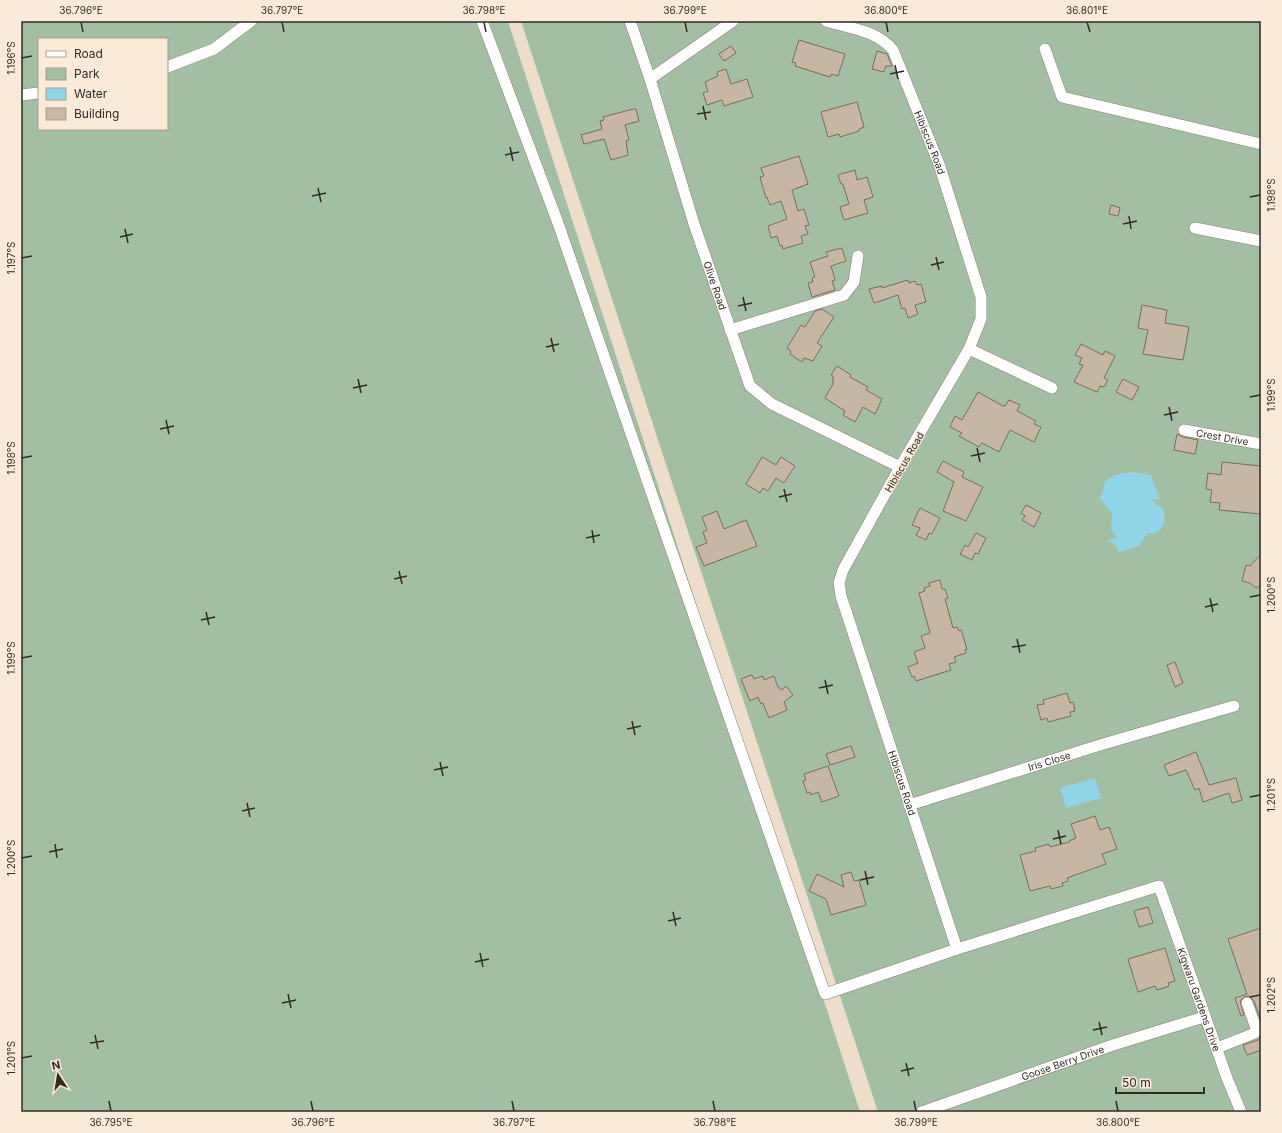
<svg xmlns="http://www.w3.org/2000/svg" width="1282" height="1133" font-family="Inter,sans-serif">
  <rect width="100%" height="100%" fill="#eeddca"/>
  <g fill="#a2bfa4" fill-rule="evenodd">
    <path d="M21 21H508L860 1112H21ZM39 39H167V129H39Z"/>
    <path d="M521 21H1261V1112H878Z"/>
  </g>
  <g fill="#90d4e8">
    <path d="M1132 472 1151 475 1160 500 1152 499 1155 504 1163 508C1166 520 1166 526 1155 534L1148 533 1139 546 1119 552 1114 543 1106 542 1110 539 1117 538 1111 529 1112 513 1100 499 1106 480 1115 475Z"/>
    <path d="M1095 778 1101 798 1066 808 1060 788Z"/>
  </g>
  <g fill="#c7b6a4" stroke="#7a6b5b">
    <path d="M799 40 845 54 838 76 831 74 830 77 795 66 796 63 792 62Z"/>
    <path d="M731 46 736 53 724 61 719 54Z"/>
    <path d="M877 51 887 54 892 66H886L884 72 872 69Z"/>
    <path d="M726 69 731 84 747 79 753 97 724 106 722 100 707 105 703 93 708 91 705 82 718 76 717 72Z"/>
    <path d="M857 102 864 127 859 129V131L840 137 839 134 828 137 821 112Z"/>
    <path d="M633 109H636L639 121 625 125 629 140 626 141 628 155 611 160 604 139 584 144 581 135 602 129 600 121 604 120 603 117Z"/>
    <path d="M799 156 808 184 792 190 798 211 804 209 809 225 805 226 808 234 801 236 803 243 783 249 782 245 780 246 777 236 771 238 768 226 787 219 781 201 770 205 767 197 766 198 760 177 764 176 761 168Z"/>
    <path d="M855 170 857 180 867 177 873 197 864 200 868 213 844 220 840 207 849 204 843 184H841L838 175Z"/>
    <path d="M1111 205 1120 208 1118 216 1109 214Z"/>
    <path d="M842 248 846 261 831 266 835 280 832 281 835 290 812 297 808 283 813 282 812 278 815 277 810 262 828 256 826 252Z"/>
    <path d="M908 280 909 283 915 281 917 285 921 284 926 302 915 305 918 314 908 318 905 308 902 309 898 295 874 303 869 289 882 286V288L885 287Z"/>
    <path d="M1142 305 1167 310 1165 323 1189 327 1183 360 1143 354 1148 330 1138 328Z"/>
    <path d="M822 309 834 317 817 343 822 346 813 361 804 358 802 362 790 354 791 351 787 348 801 325 805 327 815 311Z"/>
    <path d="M1081 344 1103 355 1105 351 1115 356 1104 378 1108 380 1104 387 1100 386 1097 392 1074 382 1083 365 1079 364 1082 358 1075 355Z"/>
    <path d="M837 366 851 375 850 377 868 387 866 390 882 399 875 414 863 407 855 422 843 415 845 411 825 398 833 384V376L831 375Z"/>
    <path d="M1123 379 1139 387 1132 400 1116 392Z"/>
    <path d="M978 392 1003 406H1005L1009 400 1020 405 1017 411 1036 421 1034 424 1041 427 1034 442 1010 430 999 452 982 443 979 447 959 436 962 433 950 427 955 416 962 420Z"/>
    <path d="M1177 434 1183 437 1198 440 1195 454 1174 450Z"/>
    <path d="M762 457 776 465 781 457 795 466 784 483 776 478 768 491 763 488 760 493 746 484Z"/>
    <path d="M943 461 964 472 962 477 983 487 966 521 943 511 954 482 937 472Z"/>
    <path d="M1222 462 1261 466V514L1219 510 1220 503 1210 502 1212 490 1206 489 1208 473 1221 475Z"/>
    <path d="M1026 505 1041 513 1034 527 1022 520 1025 516 1021 513Z"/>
    <path d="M920 508 940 518 932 534 929 533 926 540 916 535 920 528 912 525Z"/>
    <path d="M717 511 724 529 746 520 757 546 704 566 696 547 707 543 703 532 707 530 702 517Z"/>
    <path d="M976 533 986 538 978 554 975 553 972 560 960 554 965 545 968 547Z"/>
    <path d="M1261 554V585L1256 588 1250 583 1242 581 1246 565 1250 566Z"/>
    <path d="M940 580 942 589H945L948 598 945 599 953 628 957 627 959 631 961 630 967 649 965 650 966 653 954 657 956 662 949 664 951 670 916 681 914 676 912 677 908 667 918 663 914 652 925 648 921 636 930 633 919 593 925 591 924 588 930 586 929 583Z"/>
    <path d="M1175 662 1183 683 1175 687 1167 665Z"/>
    <path d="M752 675 754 679 763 676 764 680 774 676 778 687 782 690 786 686 793 695 784 702 787 710 769 718 763 703 761 704 758 697 750 701 741 679Z"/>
    <path d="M1067 693 1070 703 1073 702 1075 711 1070 712 1071 716 1048 722 1047 718 1041 720 1037 705 1044 704 1043 700Z"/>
    <path d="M851 746 855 757 830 765 826 754Z"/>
    <path d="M1196 752 1209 785 1236 778 1242 800 1232 803 1229 793 1203 802 1199 788 1195 790 1186 770 1169 776 1164 765Z"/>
    <path d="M828 766 839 796 822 802 818 792 811 795 810 792 807 793 803 781 806 780 804 774Z"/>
    <path d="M1095 816 1100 830 1109 827 1117 849 1102 854 1106 864 1067 878 1068 881 1062 883 1063 886 1051 889 1050 886 1030 891 1020 855 1036 851 1035 848 1049 844 1050 847 1070 842 1069 841 1076 838 1071 824Z"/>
    <path d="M851 872 854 881 859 880 866 905 831 915 826 899 809 891 817 874 844 887 841 875Z"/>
    <path d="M1148 907 1153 923 1139 927 1134 911Z"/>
    <path d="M1261 928V1021L1254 1001 1249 996 1244 997 1240 1001 1244 1015 1241 1016 1235 998 1247 994 1228 939Z"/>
    <path d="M1165 948 1175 981 1168 983 1169 986 1157 990 1155 986 1138 992 1128 959Z"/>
    <path d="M1261 1039V1050L1247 1055 1243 1045Z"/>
  </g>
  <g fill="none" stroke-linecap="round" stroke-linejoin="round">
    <g stroke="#8e7e6d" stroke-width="12">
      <g id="minor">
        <path id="s1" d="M482 21 558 223 825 994 957 949 1159 886 1227 1078 1241 1112"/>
        <path id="s2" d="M630 21 650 79 694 224 750 386 772 404 900 467"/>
        <path id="s3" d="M826 21C849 28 877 30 893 50L939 164 981 297V319L969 349 900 467 843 570 839 583 841 596 957 949"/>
        <path d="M1045 49 1062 97 1261 144"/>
        <path d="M167 67 214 49 251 21"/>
        <path d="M650 79 733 21"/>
        <path d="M21 95 39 93"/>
        <path d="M1195 228 1261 241"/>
        <path d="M730 330 844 295 854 282 858 256"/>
        <path d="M969 349 1052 388"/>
        <path id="s4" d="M1184 430 1261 444"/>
        <path id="s5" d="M909 805 1100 745 1234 706"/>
        <path d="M1217 1048 1255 1033 1256 1028 1247 1003"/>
        <path id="s6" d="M922 1112 1113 1045 1204 1017"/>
      </g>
    </g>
    <use href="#minor" stroke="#fff" stroke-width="11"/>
  </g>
  <path fill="none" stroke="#312b24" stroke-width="1.5" d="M81 22 83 32M282 22 284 32M484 22 486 32M685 22 687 32M886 22 888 32M1087 22 1090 32M22 58 32 56M895 65 898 79M890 74 904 71M703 106 706 120M697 114 711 112M510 147 513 161M505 155 519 152M318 188 321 202M312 196 326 193M1250 197 1260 195M1129 216 1131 229M1123 224 1137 221M125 229 128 243M120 237 133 234M936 257 939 270M22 258 32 256M931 265 944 262M743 297 746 311M738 306 752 303M551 338 554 352M546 347 559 344M358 379 361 393M353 388 367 385M1250 397 1260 395M1169 407 1172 421M1164 415 1178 412M166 420 169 434M160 429 174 426M977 448 980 462M971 456 985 453M22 458 32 456M784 489 787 502M779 497 792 494M592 530 594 543M586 538 600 535M399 571 402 584M394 579 407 576M1250 597 1260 595M1210 598 1213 612M1205 607 1218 604M206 612 209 625M201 620 215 617M1017 639 1020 653M1012 647 1026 645M22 658 32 656M825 680 828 694M819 688 833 685M632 721 635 735M627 729 641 726M440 762 443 776M434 770 448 767M1250 797 1260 795M247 803 250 817M242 811 255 808M1058 830 1061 844M1053 839 1066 836M55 844 57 858M49 852 63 849M22 858 32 856M865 871 868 885M860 880 874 877M673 912 676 926M668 921 681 918M480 953 483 967M475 962 489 959M288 994 291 1008M1250 997 1260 995M282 1003 296 1000M1099 1022 1102 1035M1093 1030 1107 1027M95 1035 98 1049M90 1043 104 1041M22 1058 32 1056M906 1063 909 1076M901 1071 914 1068M109 1101 111 1111M311 1101 313 1111M512 1101 514 1111M713 1101 715 1111M914 1101 916 1111M1116 1101 1118 1111"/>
  <g text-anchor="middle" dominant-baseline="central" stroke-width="3" stroke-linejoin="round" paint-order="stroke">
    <g font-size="10" fill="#312b24" stroke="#fbead7">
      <text stroke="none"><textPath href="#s3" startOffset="174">Hibiscus Road</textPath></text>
      <text stroke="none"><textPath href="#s2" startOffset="278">Olive Road</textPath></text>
      <text stroke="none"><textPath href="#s4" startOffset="39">Crest Drive</textPath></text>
      <text transform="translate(904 462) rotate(-60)">Hibiscus Road</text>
      <text stroke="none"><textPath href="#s5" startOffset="147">Iris Close</textPath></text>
      <text stroke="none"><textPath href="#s3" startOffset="869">Hibiscus Road</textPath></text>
      <text stroke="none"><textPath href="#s1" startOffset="1503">Kigwaru Gardens Drive</textPath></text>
      <text stroke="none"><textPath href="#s6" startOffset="149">Goose Berry Drive</textPath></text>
    </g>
  </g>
  <rect width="1282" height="1133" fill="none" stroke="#fbead7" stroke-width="44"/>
  <rect x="38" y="38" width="130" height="92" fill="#fbead7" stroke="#aa9e8f"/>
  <rect x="46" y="51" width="20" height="6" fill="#ffffff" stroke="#aa9e8f"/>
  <text x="74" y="58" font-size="12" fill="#312b24">Road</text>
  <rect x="46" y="68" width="20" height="12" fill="#a2bfa4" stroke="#aa9e8f"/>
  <text x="74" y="78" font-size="12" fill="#312b24">Park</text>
  <rect x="46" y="88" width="20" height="12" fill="#90d4e8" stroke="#aa9e8f"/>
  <text x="74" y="98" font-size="12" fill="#312b24">Water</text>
  <rect x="46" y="108" width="20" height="12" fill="#c7b6a4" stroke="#aa9e8f"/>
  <text x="74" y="118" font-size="12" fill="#312b24">Building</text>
  <g transform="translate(58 1075) rotate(348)" stroke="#fbead7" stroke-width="3" paint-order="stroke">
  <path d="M0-3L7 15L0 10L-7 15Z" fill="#312b24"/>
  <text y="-6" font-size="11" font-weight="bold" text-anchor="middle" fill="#312b24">N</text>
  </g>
  <path d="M1116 1087v6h88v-6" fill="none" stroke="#312b24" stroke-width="2"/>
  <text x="1122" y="1087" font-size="12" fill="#312b24" stroke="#fbead7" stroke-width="3" paint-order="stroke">50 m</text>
  <rect x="22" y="22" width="1238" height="1089" fill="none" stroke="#312b24" stroke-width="1.5"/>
  <g font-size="10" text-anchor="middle" fill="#312b24">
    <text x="81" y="14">36.796°E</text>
    <text x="282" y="14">36.797°E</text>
    <text x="484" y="14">36.798°E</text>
    <text x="685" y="14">36.799°E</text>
    <text x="886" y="14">36.800°E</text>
    <text x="1087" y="14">36.801°E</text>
    <text transform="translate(11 58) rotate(-90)" y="4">1.196°S</text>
    <text transform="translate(1271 195) rotate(-90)" y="4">1.198°S</text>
    <text transform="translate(11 258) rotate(-90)" y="4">1.197°S</text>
    <text transform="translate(1271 395) rotate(-90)" y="4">1.199°S</text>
    <text transform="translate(11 458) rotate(-90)" y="4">1.198°S</text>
    <text transform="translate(1271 595) rotate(-90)" y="4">1.200°S</text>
    <text transform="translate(11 658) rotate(-90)" y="4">1.199°S</text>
    <text transform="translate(1271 795) rotate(-90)" y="4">1.201°S</text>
    <text transform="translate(11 858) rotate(-90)" y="4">1.200°S</text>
    <text transform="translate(1271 995) rotate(-90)" y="4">1.202°S</text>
    <text transform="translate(11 1058) rotate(-90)" y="4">1.201°S</text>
    <text x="111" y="1126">36.795°E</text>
    <text x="313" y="1126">36.796°E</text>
    <text x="514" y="1126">36.797°E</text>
    <text x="715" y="1126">36.798°E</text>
    <text x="916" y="1126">36.799°E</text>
    <text x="1118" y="1126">36.800°E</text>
  </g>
</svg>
